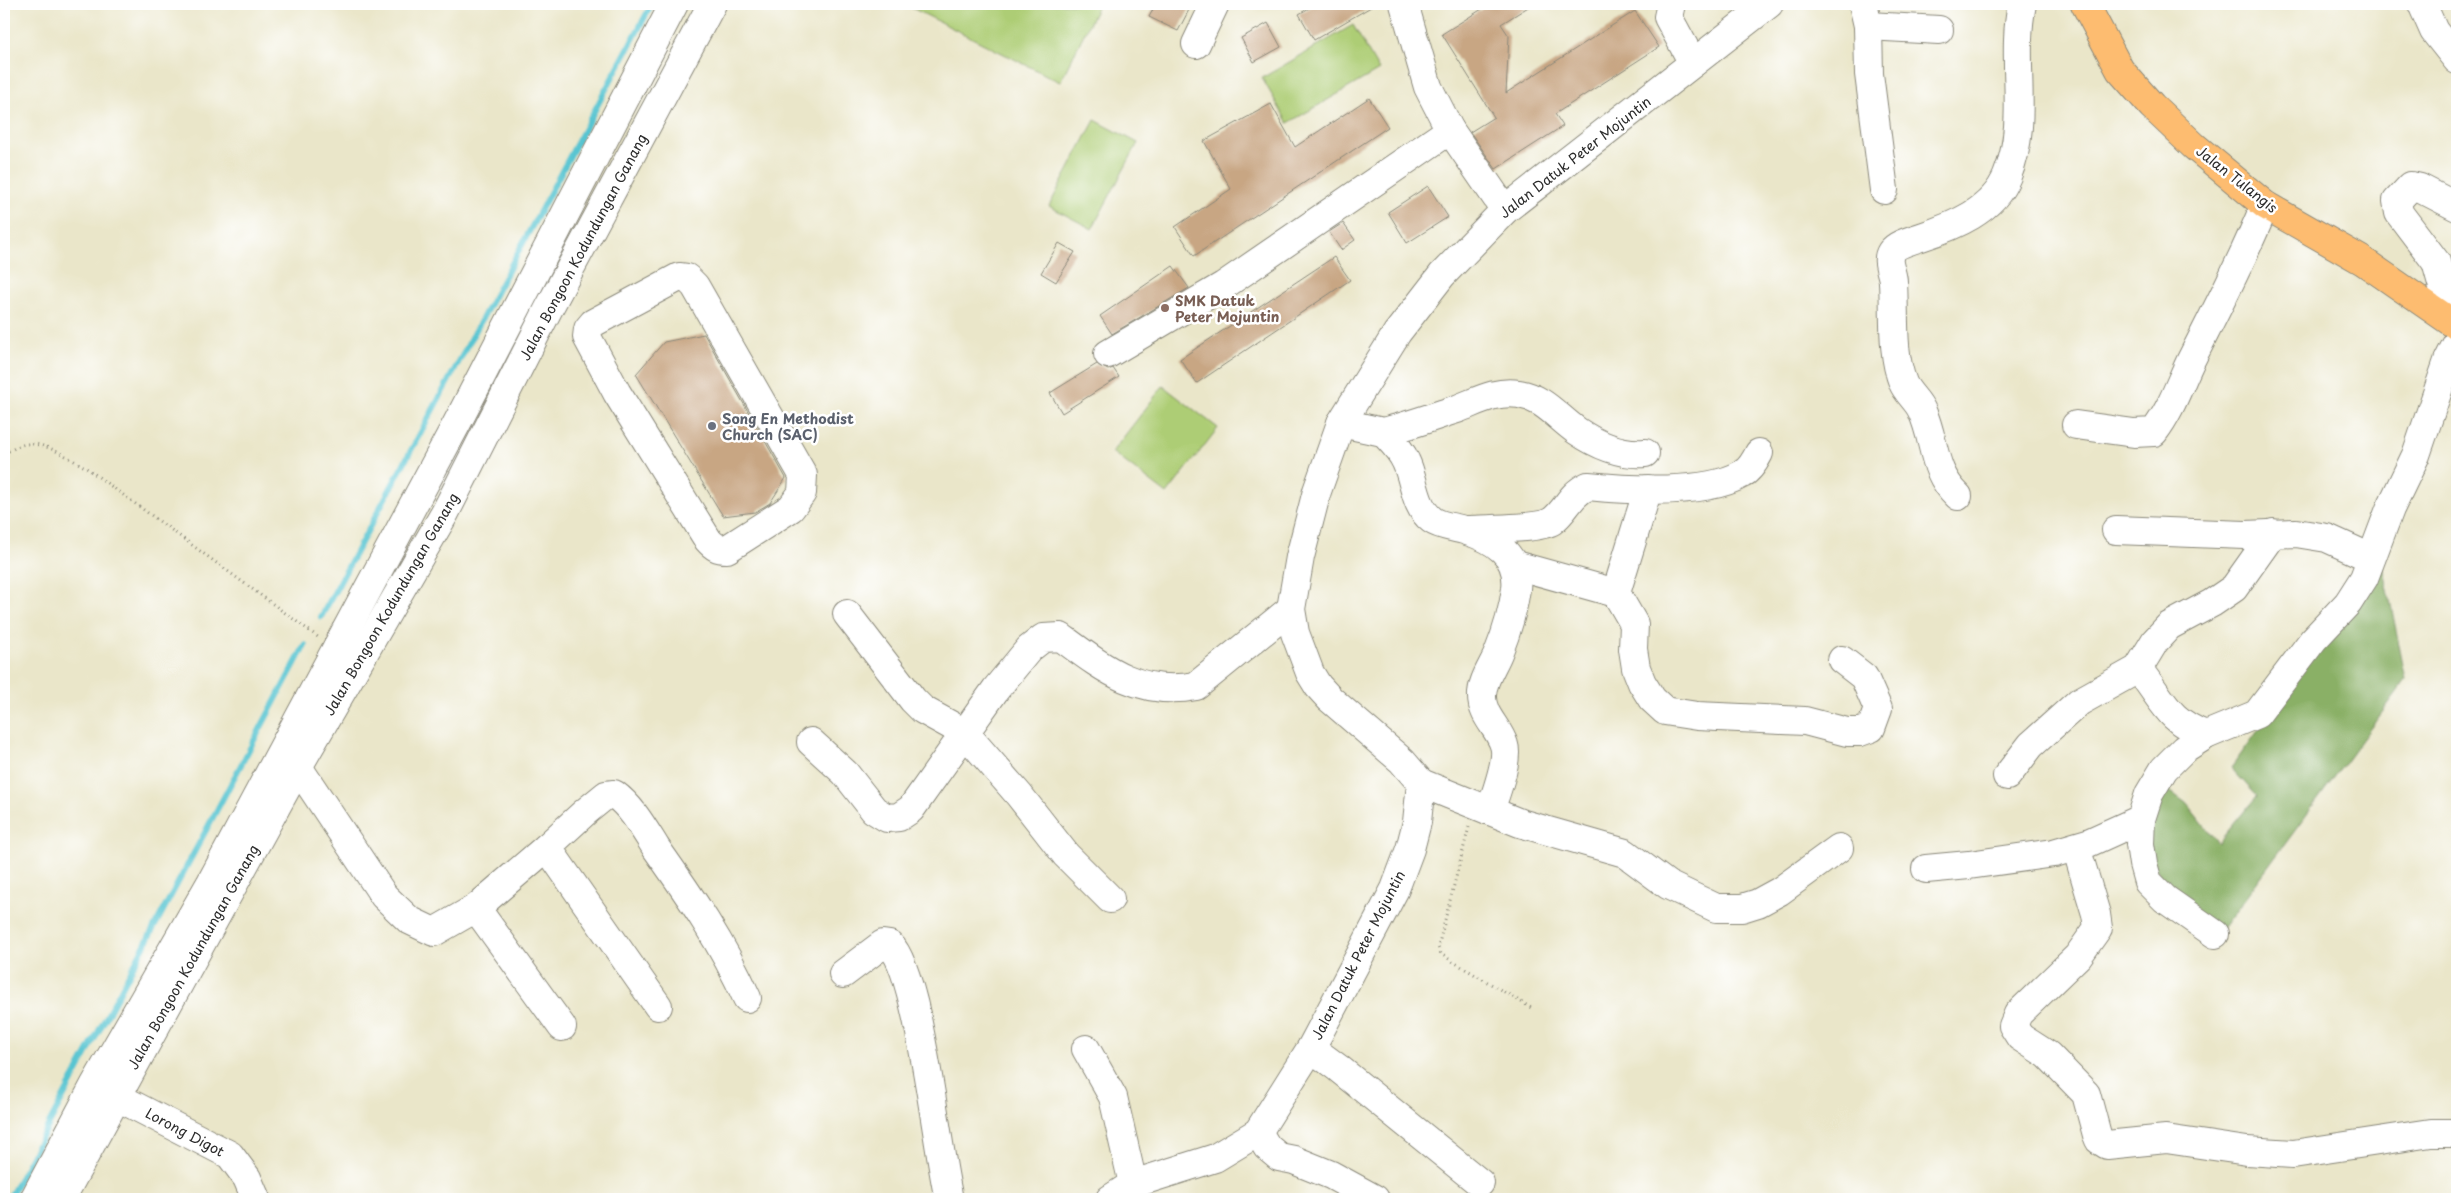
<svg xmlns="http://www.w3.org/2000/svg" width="2461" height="1203" font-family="'Playpen Sans',sans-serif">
  <rect width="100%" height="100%" fill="#fff"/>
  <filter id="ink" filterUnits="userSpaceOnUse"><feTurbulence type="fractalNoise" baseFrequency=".02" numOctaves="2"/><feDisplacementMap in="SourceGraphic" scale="10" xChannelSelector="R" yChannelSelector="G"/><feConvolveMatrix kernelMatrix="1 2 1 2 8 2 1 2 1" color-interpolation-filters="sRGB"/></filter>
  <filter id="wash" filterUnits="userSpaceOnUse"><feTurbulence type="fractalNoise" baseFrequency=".0096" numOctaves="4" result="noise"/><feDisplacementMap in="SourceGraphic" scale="20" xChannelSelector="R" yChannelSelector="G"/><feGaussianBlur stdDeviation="1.12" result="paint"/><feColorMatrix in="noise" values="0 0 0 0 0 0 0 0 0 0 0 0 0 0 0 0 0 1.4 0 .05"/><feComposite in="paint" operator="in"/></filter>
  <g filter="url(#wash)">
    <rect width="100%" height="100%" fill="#eae6c9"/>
    <g fill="#adcd74" stroke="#6c7c50">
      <path d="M904 4H1099L1060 82Z"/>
      <path d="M1353 25 1379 70 1288 123 1262 78Z"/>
      <path d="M1095 120 1138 143 1092 229 1049 206Z"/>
      <path d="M1163 386 1218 428 1167 494 1112 452Z"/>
    </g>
    <path fill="#8ab066" stroke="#5a6e48" d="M2382 560 2406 680 2221 931 2171 899 2147 848 2160 784 2186 803 2218 843 2257 796 2231 768Z"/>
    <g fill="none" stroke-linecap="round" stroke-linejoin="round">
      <g stroke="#59c5d1" stroke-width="6">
        <path d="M321 617 652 4"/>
        <path d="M9 1199 305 645"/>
      </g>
    </g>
    <g id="blocks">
      <g fill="#c8a683">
        <path d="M1156 4H1192L1178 31 1149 17Z"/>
        <path d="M1316 4H1376L1314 40 1299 14Z"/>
        <path d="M1490 4H1533L1501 24 1509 36 1506 93 1635 11 1659 47 1555 114 1563 126 1496 169 1470 132 1494 117 1442 34Z"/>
        <path d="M1268 23 1281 47 1254 62 1241 38Z"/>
        <path d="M1369 98 1388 127 1194 256 1175 227 1231 189 1204 141 1271 104 1295 147Z"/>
        <path d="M1428 186 1448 217 1407 243 1388 212Z"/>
        <path d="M1343 223 1355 240 1341 250 1329 232Z"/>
        <path d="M1059 243 1075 252 1056 282 1041 273Z"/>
        <path d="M1334 257 1350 280 1197 383 1180 359Z"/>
        <path d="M1173 266 1189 288 1112 334 1100 316Z"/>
        <path d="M704 334 786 478 770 503 755 512 723 516 636 374 664 342Z"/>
        <path d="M1097 364 1108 370 1113 368 1119 377 1062 413 1050 393Z"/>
      </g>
    </g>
  </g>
  <g filter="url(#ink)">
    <use href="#blocks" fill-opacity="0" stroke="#8a887a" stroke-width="1"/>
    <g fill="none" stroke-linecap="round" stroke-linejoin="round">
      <g stroke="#8a887a" stroke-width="30">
        <g id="minor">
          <path d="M1404 4 1428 87 1450 130"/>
          <path d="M1671 4 1668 17 1693 63"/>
          <path d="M1863 4 1868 26 1869 74 1884 190"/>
          <path d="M2422 4 2434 31 2457 60"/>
          <path d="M1868 26 1939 30"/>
          <path d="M1196 44 1215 4"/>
          <path d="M679 277 687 278 695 286 803 475 802 493 791 508 727 549C718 549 714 547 708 540L617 393 587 337 588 329 593 323Z"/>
          <path d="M2453 323 2436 262 2399 213 2397 201 2411 186 2420 188 2457 207"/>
          <path d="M1108 354 1223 286 1450 130 1505 210"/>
          <path d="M1341 423 1383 432C1392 442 1401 450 1406 462 1415 481 1414 506 1432 520 1440 526 1454 527 1464 530 1494 539 1520 554 1516 589 1513 610 1507 631 1499 651 1494 665 1481 681 1482 697 1482 716 1499 728 1504 745 1509 760 1495 795 1490 811"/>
          <path d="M2076 425 2134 433 2154 432C2171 410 2179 385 2191 360 2217 309 2243 258 2265 205"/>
          <path d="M1383 432C1408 426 1432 417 1457 409 1478 401 1496 390 1519 394 1544 398 1557 417 1577 431 1596 444 1621 455 1645 453"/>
          <path d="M1648 489 1616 593 1634 624 1633 649 1636 668 1642 683 1652 699 1665 711 1697 716 1805 721 1847 732H1860L1871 728 1878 709 1864 677 1842 660"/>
          <path d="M1958 496C1931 470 1936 442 1922 411 1918 401 1907 393 1903 383 1891 352 1895 315 1893 282 1893 273 1885 261 1891 252 1896 244 1912 240 1921 237 1954 226 1993 211 2007 176 2030 121 2010 60 2022 4"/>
          <path d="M1467 530C1484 529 1540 529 1552 521 1567 510 1569 495 1588 486 1628 490 1707 495 1742 474 1750 470 1755 461 1759 453"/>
          <path d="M2116 530 2245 535 2296 533 2327 538 2371 558"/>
          <path d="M1515 565 1616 593"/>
          <path d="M847 614 913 700 923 710 965 733 1019 795 1066 855 1110 899"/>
          <path d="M2138 669C2163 699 2167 721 2206 735"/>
          <path d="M811 742 845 773 874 810 887 818 899 817 911 809 996 689 1029 649 1043 638 1061 637C1103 668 1139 697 1196 686L1291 609"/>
          <path d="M298 767 384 896 409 920 434 932 476 908 547 847 584 813 606 795 614 794C632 807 644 829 656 848 690 896 723 944 747 998"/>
          <path d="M2007 776 2031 745 2079 702 2138 669 2155 641 2169 626 2212 603 2234 588 2273 533"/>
          <path d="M1421 783 1520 823 1625 853 1668 885 1716 908H1742L1758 903 1780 891 1839 848"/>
          <path d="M547 847 658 1006"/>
          <path d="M2076 847 2096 914 2098 928 2078 956 2018 1014 2013 1026 2020 1037 2048 1055 2086 1094 2097 1135 2099 1140 2107 1145 2166 1139 2247 1151 2293 1154 2431 1133H2457"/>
          <path d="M1926 869 1969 865 2054 853 2088 843 2141 819"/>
          <path d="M476 908 562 1027"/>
          <path d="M2215 934 2165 899 2148 882 2143 864 2140 844 2141 819 2149 794 2164 769 2184 749 2206 735 2257 714 2313 640 2348 603 2364 578 2390 509 2416 455 2448 361 2457 343"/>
          <path d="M843 974 883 944 890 945C919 972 937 1150 949 1199"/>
          <path d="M1311 1048 1338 1068 1480 1183"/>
          <path d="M1086 1049 1113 1097 1133 1184"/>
          <path d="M102 1089 230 1155 247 1178 256 1199"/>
          <path d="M1258 1132 1267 1147 1279 1157 1294 1160 1331 1175 1375 1199"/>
          <path d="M34 1199 94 1086 210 884 456 425 674 4"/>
          <path d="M61 1199 298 767 445 513 548 310 712 4"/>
          <path d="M1110 1199 1133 1184 1215 1158 1258 1132 1311 1048 1395 889 1410 849 1417 822 1421 783 1402 761 1330 699 1318 686 1310 673 1295 633 1291 609 1300 557 1317 491 1341 423 1397 333 1442 275 1505 210 1769 4"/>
        </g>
      </g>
      <g stroke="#8a887a" stroke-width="30">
        <path id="major" d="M2085 4 2120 70 2152 106 2194 146 2265 205 2363 261 2457 326"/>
      </g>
      <g stroke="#8a887a" stroke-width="3" stroke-dasharray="1 4" stroke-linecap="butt">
        <path d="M4 453C10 451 16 447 22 445 42 439 68 458 85 467L318 637"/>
        <path d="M1469 827 1438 947 1441 954 1452 961 1533 1009"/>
      </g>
      <use href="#minor" stroke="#fff" stroke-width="28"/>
      <use href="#major" stroke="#fdbc70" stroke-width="28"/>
    </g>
  </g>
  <circle fill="#8d6e63" stroke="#fff" stroke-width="2" cx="1165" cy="308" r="5"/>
  <circle fill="#6b7280" stroke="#fff" stroke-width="2" cx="712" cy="426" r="5"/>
  <g text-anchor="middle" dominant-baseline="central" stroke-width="5" stroke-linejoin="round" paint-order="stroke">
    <g font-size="14" fill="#2b2b2b" stroke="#fff">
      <text transform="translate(1575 157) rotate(-38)">Jalan Datuk Peter Mojuntin</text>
      <text transform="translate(2237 179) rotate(38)">Jalan Tulangis</text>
      <text transform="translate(583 247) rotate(-62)">Jalan Bongoon Kodundungan Ganang</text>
      <text transform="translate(391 604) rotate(-60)">Jalan Bongoon Kodundungan Ganang</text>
      <text transform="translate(1358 955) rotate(-63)">Jalan Datuk Peter Mojuntin</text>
      <text transform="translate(193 957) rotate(-61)">Jalan Bongoon Kodundungan Ganang</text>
      <text transform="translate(185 1132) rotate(28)">Lorong Digot</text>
    </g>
    <g font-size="14" font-weight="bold" fill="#785e54" stroke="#fff" text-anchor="start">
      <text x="1175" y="300">SMK Datuk<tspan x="1175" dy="16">Peter Mojuntin</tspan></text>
    </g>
    <g font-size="14" font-weight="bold" fill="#5b616d" stroke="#fff" text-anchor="start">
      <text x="722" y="418">Song En Methodist<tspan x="722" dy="16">Church (SAC)</tspan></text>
    </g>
  </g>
  <rect width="2461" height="1203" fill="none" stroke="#fff" stroke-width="20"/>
</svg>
